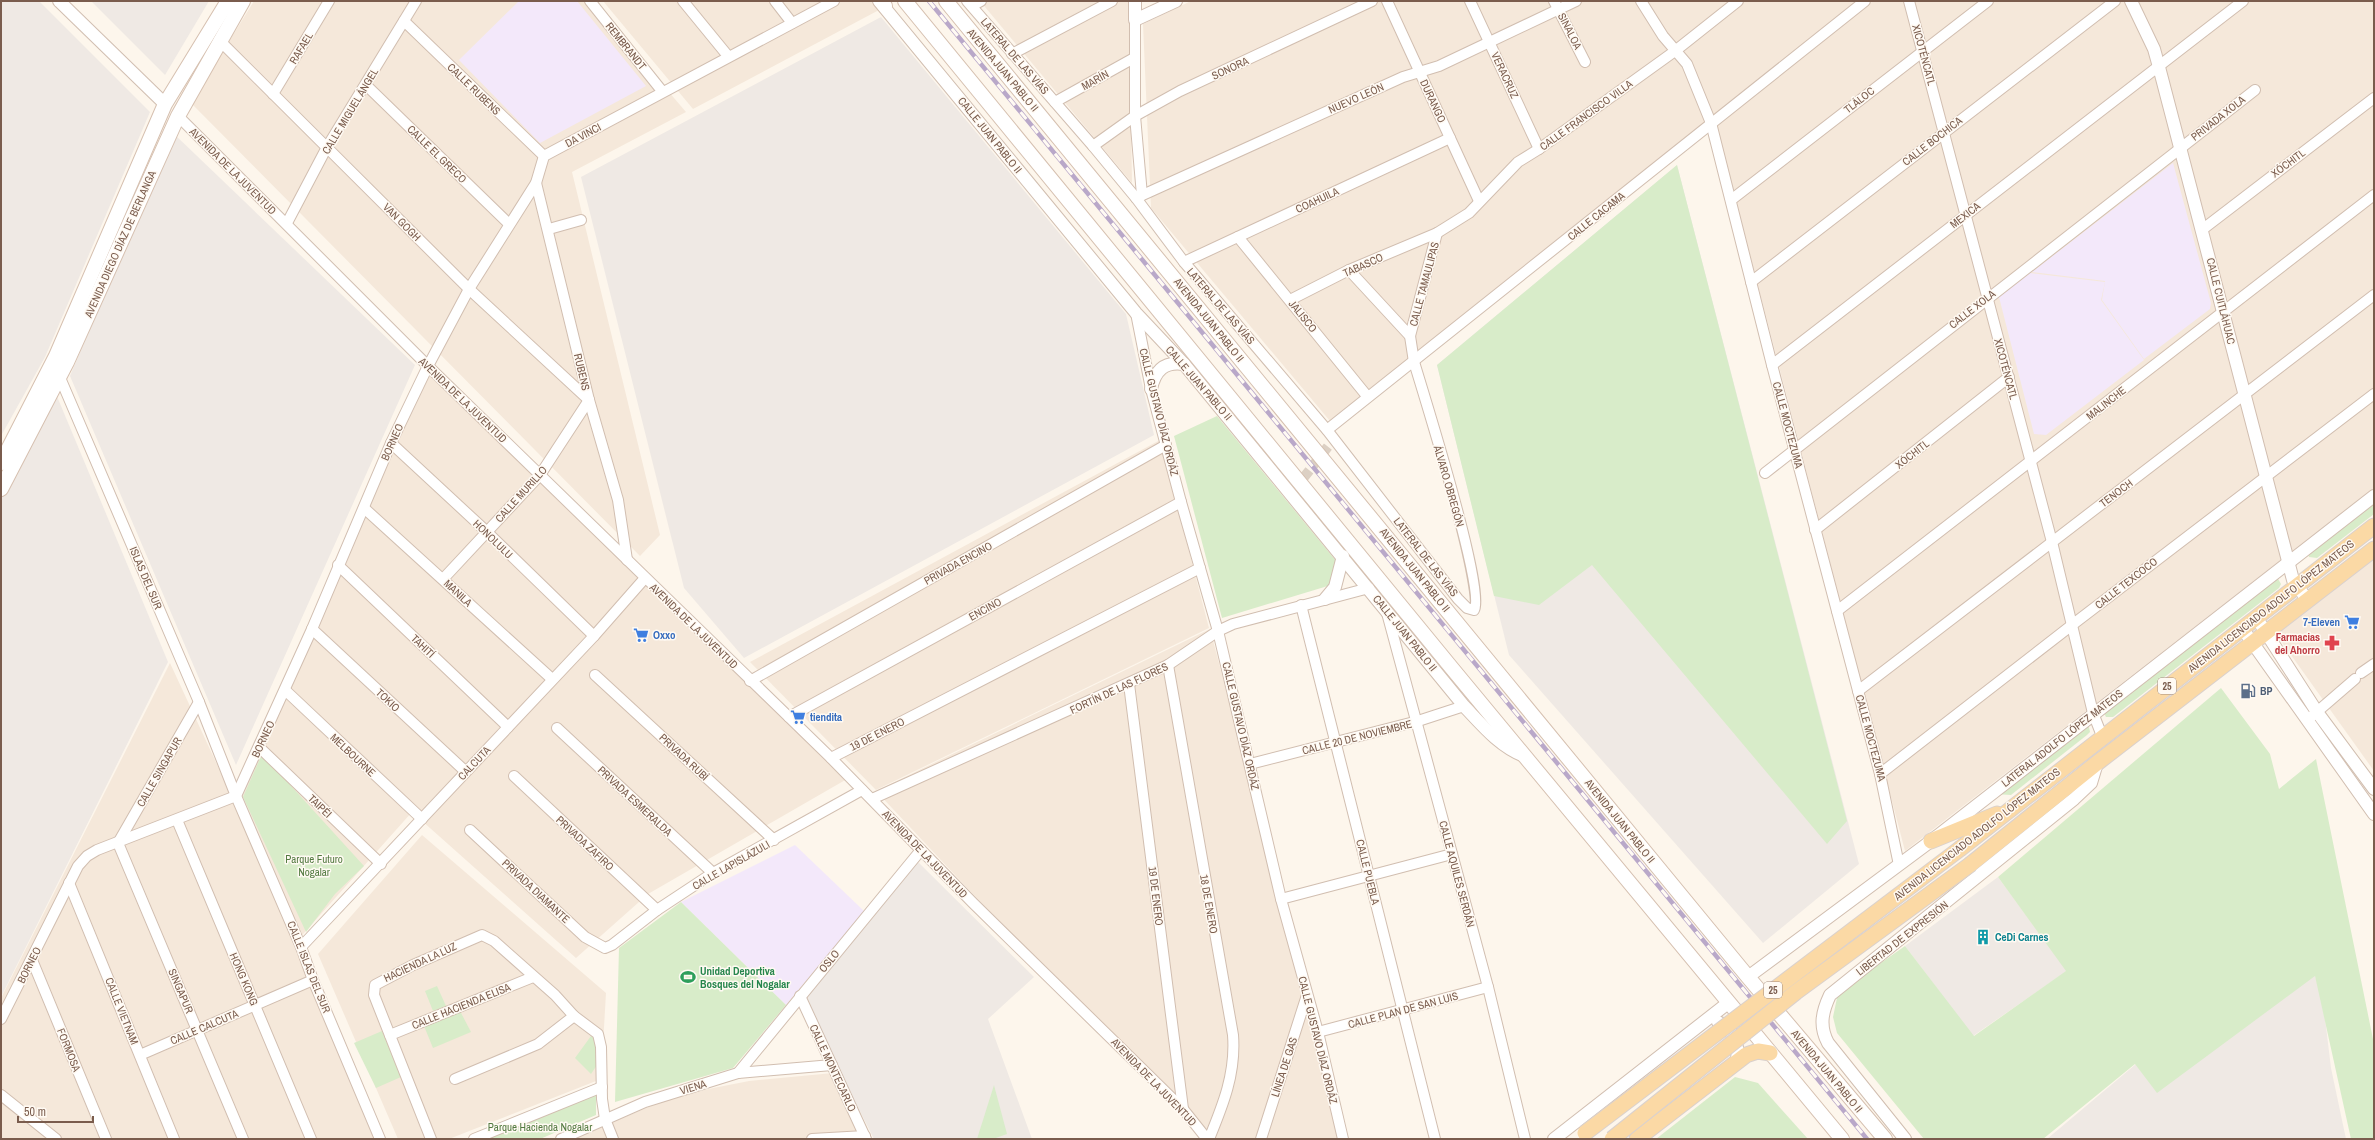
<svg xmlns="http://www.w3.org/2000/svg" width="2375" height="1140" font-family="'Archivo Narrow',sans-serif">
  <rect width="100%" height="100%" fill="#fdf6ec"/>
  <g fill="#f5e8da">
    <path d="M254 1H591L686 112 572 172 660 535 640 556 191 103Z"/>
    <path d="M603 1H871L879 10 693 109Z"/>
    <path d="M980 1H1129L1132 183Z"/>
    <path d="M1191 1H1862L1330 421 1151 208 1143 24Z"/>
    <path d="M1873 1H2374V488L1905 851 1716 124Z"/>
    <path d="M428 367 847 779 648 894 576 958 412 812 296 942 377 1139H1V998L170 663 233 799Z"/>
    <path d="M1160 440 1209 628 876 790 750 662Z"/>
    <path d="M2374 557V771L2276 634Z"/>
    <path d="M1210 629 1344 1139H1203L876 791Z"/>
    <path d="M422 835 606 993 601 1079 449 1139H398L318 954Z"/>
    <path d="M833 1073 861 1139H572L678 1095 749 1081Z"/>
  </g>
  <g fill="#efe9e4">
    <path d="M1 1H39L150 112 45 357 1 436Z"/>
    <path d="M91 1H209L165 75Z"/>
    <path d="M881 17 1126 314 1154 435 744 658 684 588 581 177Z"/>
    <path d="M172 132 415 365 236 765 70 376Z"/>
    <path d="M1677 165 1859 864 1763 943 1509 655 1437 365Z"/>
    <path d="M56 394 168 662 1 997V498Z"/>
    <path d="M917 861 1034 977 988 1019 1032 1139H874L803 999Z"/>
    <path d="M1998 877 2067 971 1973 1036 1905 946Z"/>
    <path d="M2315 975 2324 1010 2331 1068 2346 1139H2047L2136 1064 2157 1092Z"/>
  </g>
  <g fill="#f3e8fa">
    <path d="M519 1H577L646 86 540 143 459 60Z"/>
    <path d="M2173 163 2211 303 2210 309 2144 359 2102 300 2105 281 2032 272Z"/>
    <path d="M2030 273 2105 282 2101 300 2144 360 2046 435 2034 434 1999 297Z"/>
    <path d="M795 845 864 911 786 1005 681 902Z"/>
  </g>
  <g fill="#d8ecc9">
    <path d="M1677 165 1847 821 1827 844 1592 565 1539 605 1494 596 1437 365Z"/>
    <path d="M1217 416 1337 562 1331 585 1222 618 1174 436Z"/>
    <path d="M2374 499V514L2317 558 2309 557 2308 553Z"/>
    <path d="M2277 577 2281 584 2279 588 2113 717H2106L2104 713Z"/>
    <path d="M2221 688 2270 754 2279 789 2316 759 2374 1044V1139H2351L2315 976 2157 1093 2135 1064 2043 1139H1924L1837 1033 1833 1017 1838 993 1905 946 1974 1036 2066 971 1998 877Z"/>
    <path d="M2085 726 2089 727 2090 732 2087 735 2011 795 1994 794Z"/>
    <path d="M262 754 364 866 335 894 306 932 243 797Z"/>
    <path d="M681 902 786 1005 733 1068 615 1102 619 948Z"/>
    <path d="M437 986 446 1006 433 1011 425 991Z"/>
    <path d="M460 1011 471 1032 433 1048 424 1026Z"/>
    <path d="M382 1031 401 1077 376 1088 354 1043Z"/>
    <path d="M591 1036 598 1041 597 1065 591 1074 575 1058Z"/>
    <path d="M1735 1077 1758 1083 1808 1139H1656Z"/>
    <path d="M994 1085 1007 1134 993 1139H977Z"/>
    <path d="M596 1095V1115L540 1139H472Z"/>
  </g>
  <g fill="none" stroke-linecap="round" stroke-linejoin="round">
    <path stroke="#dcd0c4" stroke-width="10" stroke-dasharray="10 5" stroke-linecap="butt" d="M1294 490 1330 444"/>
    <g stroke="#d1beb0" stroke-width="12">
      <g id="minor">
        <path d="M590 1 662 91"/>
        <path d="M683 1 728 56"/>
        <path d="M775 1 792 23"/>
        <path d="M967 1 1093 146 1136 198 1184 262 1327 430 1458 599 1467 608 1474 610C1486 593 1424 395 1414 362L1410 336 1349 270"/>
        <path d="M1387 1 1479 201"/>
        <path d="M1470 1 1539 149"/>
        <path d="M1554 1 1585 62"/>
        <path d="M1641 1 1663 36 1687 64 1711 123 1772 365 1880 774 1899 865"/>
        <path d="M1909 1 2052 542 2093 713 2102 736"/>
        <path d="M972 6 981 1"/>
        <path d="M1135 20V116L1142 195"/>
        <path d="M404 21 544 156"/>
        <path d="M219 40 469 289 589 400"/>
        <path d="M1012 54 1112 1"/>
        <path d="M366 85 509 224"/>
        <path d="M273 94 329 1"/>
        <path d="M1055 102 1134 58"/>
        <path d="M178 116 428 366 831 758 973 903 1183 1109 1207 1139"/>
        <path d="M1093 146 1135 116 1180 91 1372 1"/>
        <path d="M536 183 589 400 618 500 627 560"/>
        <path d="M1136 198 1403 77 1439 66 1576 1"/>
        <path d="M1731 200 1988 1"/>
        <path d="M287 223 327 147 416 1"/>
        <path d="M549 229 581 220"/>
        <path d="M2203 229 2374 98"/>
        <path d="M1238 237 1367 396"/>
        <path d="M1184 262 1450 138"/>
        <path d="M1751 282 2115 1"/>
        <path d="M1290 300 1349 270 1437 233 1469 213 1518 162 1539 149 1675 51 1738 1"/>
        <path d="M1136 313 1151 389 1181 502 1218 631 1281 899 1318 1032 1343 1139"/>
        <path d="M1410 336 1437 233"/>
        <path d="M1772 365 2243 1"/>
        <path d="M58 373 199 702 236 796 301 947 313 980 380 1139"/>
        <path d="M1327 430 1865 1"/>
        <path d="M391 443 487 532 594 636"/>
        <path d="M1765 473 2255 90"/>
        <path d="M364 508 552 679"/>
        <path d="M1815 530 2009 377"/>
        <path d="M338 565 508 727"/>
        <path d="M443 579 540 475 589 400"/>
        <path d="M1301 605 1435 1139"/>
        <path d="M1837 611 2374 195"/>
        <path d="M1387 613 1488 987 1525 1139"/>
        <path d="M312 629 465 771"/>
        <path d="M1168 665 1233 1035C1236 1073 1223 1105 1209 1139"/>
        <path d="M2361 673 2374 664"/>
        <path d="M595 675 774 840"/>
        <path d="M750 681 1166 445"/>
        <path d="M1129 684 1183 1109"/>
        <path d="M285 690 422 819"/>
        <path d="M1858 691 2374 295"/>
        <path d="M789 717 1181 502"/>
        <path d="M2311 717 2355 679"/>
        <path d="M557 728 713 873"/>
        <path d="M259 747 381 864"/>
        <path d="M831 758 1200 568"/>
        <path d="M1250 764 1418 721 1464 706"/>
        <path d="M1880 774 2072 625 2374 394"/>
        <path d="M514 776 657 910"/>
        <path d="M872 799 1168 665 1218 631 1233 624 1369 588"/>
        <path d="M177 820 311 1139"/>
        <path d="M470 830 585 937 605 948 612 945 657 910 713 873 862 790"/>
        <path d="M118 843 243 1139"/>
        <path d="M118 843 199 702"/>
        <path d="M69 883 174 1139"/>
        <path d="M1281 899 1452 854"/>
        <path d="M301 947 594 636 645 578"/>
        <path d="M32 960 106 1139"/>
        <path d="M800 996 866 1139"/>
        <path d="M1 1019 78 866 87 856 97 850 236 796 312 629 391 443 428 366 469 289 536 183 544 156 834 1"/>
        <path d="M1318 1032 1488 987"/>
        <path d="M390 1035 533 977"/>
        <path d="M140 1055 313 980"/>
        <path d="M738 1073 921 850"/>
        <path d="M455 1079 538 1044 574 1016"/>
        <path d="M1 1095 56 1139"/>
        <path d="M431 1139 374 995 375 985 413 965 482 935 494 941 555 995 574 1016 598 1034 601 1047 602 1099 605 1119 613 1139"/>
        <path d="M474 1139 602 1087"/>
        <path d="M561 1139 645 1102 738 1073 832 1065"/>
        <path d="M812 1139 865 1136"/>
        <path d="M1261 1139 1307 995"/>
      </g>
    </g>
    <g stroke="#d1beb0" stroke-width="14">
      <g id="tertiary">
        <path d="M59 1 165 104"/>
        <path d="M879 1 1136 313 1184 364 1464 706C1482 725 1499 746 1524 756"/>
        <path d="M1135 1V20L1176 1"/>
        <path d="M2131 1 2154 49 2159 67 2293 580 2308 601"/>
        <path d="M1151 389C1155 370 1165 361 1184 364"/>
        <path d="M1325 599 1335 587 1343 556"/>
        <path d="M2256 617 2317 712 2374 789"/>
        <path d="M2242 628 2374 814"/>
        <path d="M1748 977 1931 841 2374 496"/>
        <path d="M1718 1022C1734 1030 1739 1044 1737 1061"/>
        <path d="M1554 1139 1728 1003"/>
        <path d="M1905 1139 1828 1043C1819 1026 1822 1012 1830 995L2074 799 2091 783 2097 763"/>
      </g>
    </g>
    <g stroke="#d6c0b0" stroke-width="16">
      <g id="secondary">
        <path d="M881 1 885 6"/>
        <path d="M905 1C1216 381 1527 762 1842 1139"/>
        <path d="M946 1 1748 977 1885 1139"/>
        <path d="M1 463 56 356 165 104 228 1"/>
        <path d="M1 489 67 362 178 116 243 1"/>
      </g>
    </g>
    <g stroke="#dad1cd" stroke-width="17">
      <g id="primary">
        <path d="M1931 841 1997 814"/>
        <path d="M1961 848 2374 526"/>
        <path d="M1971 864 2097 763 2374 549"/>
        <path d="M1637 1139 1746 1055 1758 1051 1770 1053"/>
      </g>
    </g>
    <use href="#minor" stroke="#fff" stroke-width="10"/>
    <use href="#tertiary" stroke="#fff" stroke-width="12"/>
    <use href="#secondary" stroke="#fff" stroke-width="14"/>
    <use href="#primary" stroke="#fbd9a5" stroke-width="15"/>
    <g stroke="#b9a8c9" stroke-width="4.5">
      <path id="rail" d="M929 1 1867 1139"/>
    </g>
    <use href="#rail" stroke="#fffaf3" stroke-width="3" stroke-dasharray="9" stroke-linecap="butt"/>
    <g stroke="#dad1cd" stroke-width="17" stroke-linecap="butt">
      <g id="primary-bridge">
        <path d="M1585 1133 1961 848"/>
        <path d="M1612 1139 1796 992 1971 864"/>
      </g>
    </g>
    <use href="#primary-bridge" stroke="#fbd9a5" stroke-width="15"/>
  </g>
  <defs>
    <g id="supermarket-bare" transform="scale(1.2)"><path d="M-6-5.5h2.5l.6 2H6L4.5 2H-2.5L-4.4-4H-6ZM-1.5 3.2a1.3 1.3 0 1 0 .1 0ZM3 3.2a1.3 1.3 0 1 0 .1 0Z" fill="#3f7fe0" stroke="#fffaf3" stroke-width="2.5" paint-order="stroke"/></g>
    <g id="pharmacy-bare" transform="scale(1.2)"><path d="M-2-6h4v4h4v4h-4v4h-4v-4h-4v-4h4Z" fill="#e0444e" stroke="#fffaf3" stroke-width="2.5" paint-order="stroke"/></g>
    <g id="fuel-bare" transform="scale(1.2)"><path d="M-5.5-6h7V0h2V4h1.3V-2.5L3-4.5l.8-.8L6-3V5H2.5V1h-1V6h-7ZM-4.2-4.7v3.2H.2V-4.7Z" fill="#5c6f8a" stroke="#fffaf3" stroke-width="2.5" paint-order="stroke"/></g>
    <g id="building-bare" transform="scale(1.2)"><path d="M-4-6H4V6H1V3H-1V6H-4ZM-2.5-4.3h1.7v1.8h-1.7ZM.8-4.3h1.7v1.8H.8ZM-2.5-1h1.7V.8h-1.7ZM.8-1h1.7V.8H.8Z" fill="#0f9aa8" stroke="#fffaf3" stroke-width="2.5" paint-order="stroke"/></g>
    <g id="stadium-bare" transform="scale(1.2)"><path d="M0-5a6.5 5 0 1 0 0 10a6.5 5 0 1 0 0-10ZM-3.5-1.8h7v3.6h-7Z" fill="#2e9e5b" stroke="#fffaf3" stroke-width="2.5" paint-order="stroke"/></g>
  </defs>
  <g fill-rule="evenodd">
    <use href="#supermarket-bare" x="2352" y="622"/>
    <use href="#supermarket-bare" x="641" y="635"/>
    <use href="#pharmacy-bare" x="2332" y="643"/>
    <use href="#fuel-bare" x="2248" y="691"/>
    <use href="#supermarket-bare" x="798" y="717"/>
    <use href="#building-bare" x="1983" y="937"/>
    <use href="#stadium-bare" x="688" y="977"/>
  </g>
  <g text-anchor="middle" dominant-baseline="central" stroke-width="3" stroke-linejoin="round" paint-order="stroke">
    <g fill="#fffaf3" stroke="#a28b7f" stroke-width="1">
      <rect x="2158" y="678" width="18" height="16" rx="3"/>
      <rect x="1764" y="982" width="18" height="16" rx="3"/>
    </g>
    <g font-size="10" font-weight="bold" fill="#7a5c4d">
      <text x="2167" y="686">25</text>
      <text x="1773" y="990">25</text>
    </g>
    <g font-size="11" fill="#7a5c4d" stroke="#fffaf3">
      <text transform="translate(1570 31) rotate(63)">SINALOA</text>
      <text transform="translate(626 46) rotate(51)">REMBRANDT</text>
      <text transform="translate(301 48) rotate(-59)">RAFAEL</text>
      <text transform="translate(1924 55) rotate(75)">XICOTÉNCATL</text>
      <text transform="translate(1015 56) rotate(49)">LATERAL DE LAS VÍAS</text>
      <text transform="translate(1230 68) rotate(-25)">SONORA</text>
      <text transform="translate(1003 70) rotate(50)">AVENIDA JUAN PABLO II</text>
      <text transform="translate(1505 75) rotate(65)">VERACRUZ</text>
      <text transform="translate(1095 80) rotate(-29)">MARÍN</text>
      <text transform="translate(474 89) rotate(44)">CALLE RUBENS</text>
      <text transform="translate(1356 98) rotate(-24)">NUEVO LEÓN</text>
      <text transform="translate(1859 100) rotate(-38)">TLÁLOC</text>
      <text transform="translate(1433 101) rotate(65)">DURANGO</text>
      <text transform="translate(350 111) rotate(-59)">CALLE MIGUEL ÁNGEL</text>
      <text transform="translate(1586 115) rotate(-36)">CALLE FRANCISCO VILLA</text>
      <text transform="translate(2218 118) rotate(-38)">PRIVADA XOLA</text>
      <text transform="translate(583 135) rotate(-28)">DA VINCI</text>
      <text transform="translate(990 135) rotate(51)">CALLE JUAN PABLO II</text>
      <text transform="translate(1932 141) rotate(-38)">CALLE BOCHICA</text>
      <text transform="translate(437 154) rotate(44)">CALLE EL GRECO</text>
      <text transform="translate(2288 163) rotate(-37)">XÓCHITL</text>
      <text transform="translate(233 171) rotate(45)">AVENIDA DE LA JUVENTUD</text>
      <text transform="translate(1317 200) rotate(-25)">COAHUILA</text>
      <text transform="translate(1965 215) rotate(-38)">MEXICA</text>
      <text transform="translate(1596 216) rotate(-39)">CALLE CACAMA</text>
      <text transform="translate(402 222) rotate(45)">VAN GOGH</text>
      <text transform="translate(120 244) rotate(-66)">AVENIDA DIEGO DÍAZ DE BERLANGA</text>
      <text transform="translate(1363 265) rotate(-24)">TABASCO</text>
      <text transform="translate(1424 284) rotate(-75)">CALLE TAMAULIPAS</text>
      <text transform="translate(2221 301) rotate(76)">CALLE CUITLÁHUAC</text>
      <text transform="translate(1221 306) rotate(49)">LATERAL DE LAS VÍAS</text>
      <text transform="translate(1972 309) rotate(-38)">CALLE XOLA</text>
      <text transform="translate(1303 316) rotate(51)">JALISCO</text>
      <text transform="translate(1209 320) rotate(51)">AVENIDA JUAN PABLO II</text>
      <text transform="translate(2006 369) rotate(75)">XICOTÉNCATL</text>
      <text transform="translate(582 372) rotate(77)">RUBENS</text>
      <text transform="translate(1199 383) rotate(49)">CALLE JUAN PABLO II</text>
      <text transform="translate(463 400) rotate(44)">AVENIDA DE LA JUVENTUD</text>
      <text transform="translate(2106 403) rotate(-38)">MALINCHE</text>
      <text transform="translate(1159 412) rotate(76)">CALLE GUSTAVO DÍAZ ORDÁZ</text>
      <text transform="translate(1788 425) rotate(75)">CALLE MOCTEZUMA</text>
      <text transform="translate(392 442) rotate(-66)">BORNEO</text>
      <text transform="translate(1912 454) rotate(-38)">XÓCHITL</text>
      <text transform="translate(1449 486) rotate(74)">ÁLVARO OBREGÓN</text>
      <text transform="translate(2116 493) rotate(-37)">TENOCH</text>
      <text transform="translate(521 494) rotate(-48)">CALLE MURILLO</text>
      <text transform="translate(493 539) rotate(44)">HONOLULU</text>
      <text transform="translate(1426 557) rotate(52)">LATERAL DE LAS VÍAS</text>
      <text transform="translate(958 563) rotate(-29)">PRIVADA ENCINO</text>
      <text transform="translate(1415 570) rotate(51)">AVENIDA JUAN PABLO II</text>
      <text transform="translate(146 578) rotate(67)">ISLAS DEL SUR</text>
      <text transform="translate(2126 583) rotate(-38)">CALLE TEXCOCO</text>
      <text transform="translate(458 593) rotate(43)">MANILA</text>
      <text transform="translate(2271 606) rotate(-38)">AVENIDA LICENCIADO ADOLFO LÓPEZ MATEOS</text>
      <text transform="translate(985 609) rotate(-29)">ENCINO</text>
      <text transform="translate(694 626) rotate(44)">AVENIDA DE LA JUVENTUD</text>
      <text transform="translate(1405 633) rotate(51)">CALLE JUAN PABLO II</text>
      <text transform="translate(423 646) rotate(44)">TAHITÍ</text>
      <text transform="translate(1119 688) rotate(-25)">FORTÍN DE LAS FLORES</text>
      <text transform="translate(388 700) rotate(43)">TOKIO</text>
      <text transform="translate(1241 726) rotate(77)">CALLE GUSTAVO DÍAZ ORDÁZ</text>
      <text transform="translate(877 734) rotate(-27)">19 DE ENERO</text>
      <text transform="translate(1357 737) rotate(-14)">CALLE 20 DE NOVIEMBRE</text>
      <text transform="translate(1871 738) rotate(75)">CALLE MOCTEZUMA</text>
      <text transform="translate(2062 738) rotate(-38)">LATERAL ADOLFO LÓPEZ MATEOS</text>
      <text transform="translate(263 739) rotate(-65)">BORNEO</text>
      <text transform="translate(353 755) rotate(43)">MELBOURNE</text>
      <text transform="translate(684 757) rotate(43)">PRIVADA RUBÍ</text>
      <text transform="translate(474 763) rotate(-47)">CALCUTA</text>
      <text transform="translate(159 772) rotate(-60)">CALLE SINGAPUR</text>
      <text transform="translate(635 801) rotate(43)">PRIVADA ESMERALDA</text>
      <text transform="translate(320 806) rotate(44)">TAIPÉI</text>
      <text transform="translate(1620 821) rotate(51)">AVENIDA JUAN PABLO II</text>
      <text transform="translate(1977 834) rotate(-38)">AVENIDA LICENCIADO ADOLFO LÓPEZ MATEOS</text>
      <text transform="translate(585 843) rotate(43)">PRIVADA ZAFIRO</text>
      <text transform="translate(925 854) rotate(46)">AVENIDA DE LA JUVENTUD</text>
      <text transform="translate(731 865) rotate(-30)">CALLE LAPISLÁZULI</text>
      <text transform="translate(1368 872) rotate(76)">CALLE PUEBLA</text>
      <text transform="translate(1457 874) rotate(75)">CALLE AQUILES SERDÁN</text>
      <text transform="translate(536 891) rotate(43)">PRIVADA DIAMANTE</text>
      <text transform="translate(1156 896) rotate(83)">19 DE ENERO</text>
      <text transform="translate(1209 904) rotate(80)">18 DE ENERO</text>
      <text transform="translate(1902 938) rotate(-38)">LIBERTAD DE EXPRESIÓN</text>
      <text transform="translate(829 961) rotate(-50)">OSLO</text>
      <text transform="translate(420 962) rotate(-25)">HACIENDA LA LUZ</text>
      <text transform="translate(29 965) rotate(-63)">BORNEO</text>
      <text transform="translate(309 967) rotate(68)">CALLE ISLAS DEL SUR</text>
      <text transform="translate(244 979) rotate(67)">HONG KONG</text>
      <text transform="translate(181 991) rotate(67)">SINGAPUR</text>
      <text transform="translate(461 1006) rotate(-22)">CALLE HACIENDA ELISA</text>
      <text transform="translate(1403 1010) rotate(-15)">CALLE PLAN DE SAN LUIS</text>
      <text transform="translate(122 1011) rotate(68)">CALLE VIETNAM</text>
      <text transform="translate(204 1027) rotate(-23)">CALLE CALCUTA</text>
      <text transform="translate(1318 1040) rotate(76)">CALLE GUSTAVO DÍAZ ORDÁZ</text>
      <text transform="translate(69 1050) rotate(68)">FORMOSA</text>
      <text transform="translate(1284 1067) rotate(-72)">LÍNEA DE GAS</text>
      <text transform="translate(833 1068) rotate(65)">CALLE MONTECARLO</text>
      <text transform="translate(1827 1071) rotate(50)">AVENIDA JUAN PABLO II</text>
      <text transform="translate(1154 1082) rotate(46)">AVENIDA DE LA JUVENTUD</text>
      <text transform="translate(693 1087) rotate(-17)">VIENA</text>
    </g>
    <g font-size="11" font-weight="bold" fill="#366cbe" stroke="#fffaf3" text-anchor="start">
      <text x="2340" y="622" text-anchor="end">7-Eleven</text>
      <text x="653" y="635">Oxxo</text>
      <text x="810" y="717">tiendita</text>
    </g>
    <g font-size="11" font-weight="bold" fill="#be3a42" stroke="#fffaf3" text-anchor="end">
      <text x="2320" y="637">Farmacias<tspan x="2320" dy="13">del Ahorro</tspan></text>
    </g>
    <g font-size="11" font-weight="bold" fill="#4e5e75" stroke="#fffaf3" text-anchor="start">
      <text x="2260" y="691">BP</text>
    </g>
    <g font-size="11" fill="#537a41" stroke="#fffaf3">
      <text x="314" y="859">Parque Futuro<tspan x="314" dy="13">Nogalar</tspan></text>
      <text x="540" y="1127">Parque Hacienda Nogalar</text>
    </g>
    <g font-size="11" font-weight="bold" fill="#0d838f" stroke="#fffaf3" text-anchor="start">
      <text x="1995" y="937">CeDi Carnes</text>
    </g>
    <g font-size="11" font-weight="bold" fill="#27864d" stroke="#fffaf3" text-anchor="start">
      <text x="700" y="971">Unidad Deportiva<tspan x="700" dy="13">Bosques del Nogalar</tspan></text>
    </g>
  </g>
  <rect width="2375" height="1140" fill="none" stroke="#7a5c4d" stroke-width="4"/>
  <path d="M18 1116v6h75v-6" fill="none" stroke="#7a5c4d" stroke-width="2"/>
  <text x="24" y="1116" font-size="12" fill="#7a5c4d" stroke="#fffaf3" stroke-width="3" paint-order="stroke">50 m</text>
</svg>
